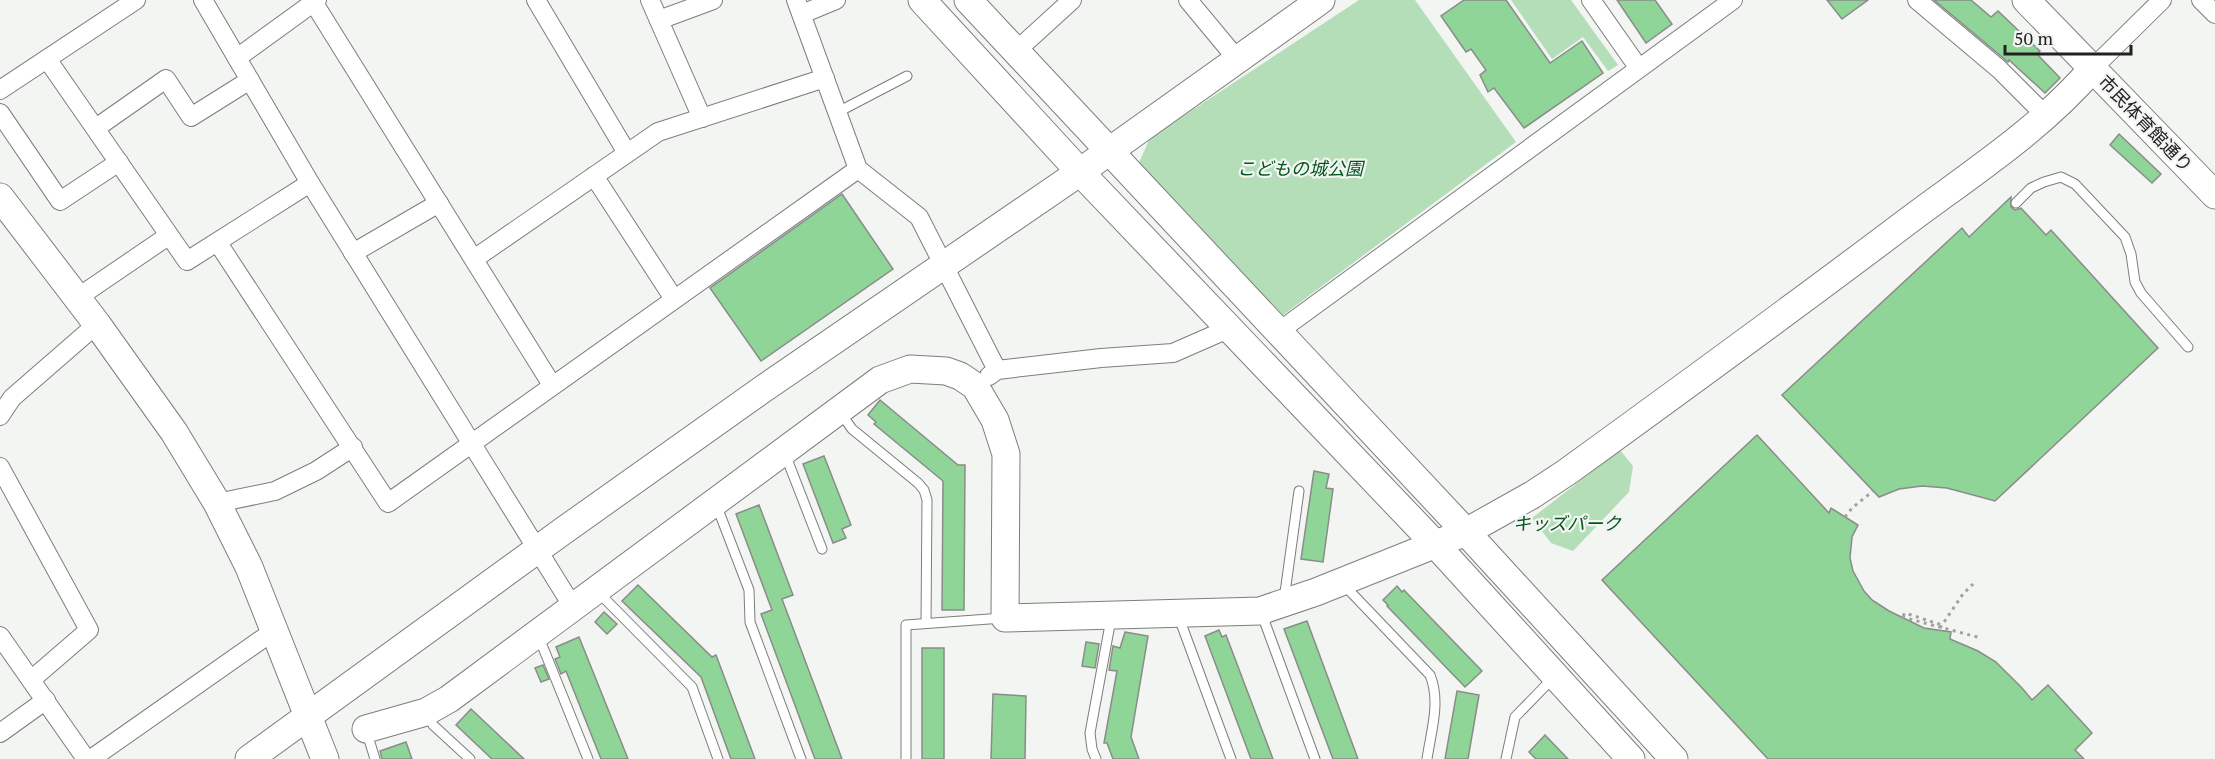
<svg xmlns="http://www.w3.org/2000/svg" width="2215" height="759" font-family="'PT Serif','Noto Sans JP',serif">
  <rect width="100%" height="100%" fill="#f2f5f2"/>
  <g fill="#b4deb8">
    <path d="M1359 0H1415L1516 142 1279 318 1138 165 1150 138Z"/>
    <path d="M1511 0H1571L1618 65 1608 71 1583 37 1552 59Z"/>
    <path d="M1620 450 1633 466 1629 492 1573 551 1551 543 1532 518Z"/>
  </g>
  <g fill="#8fd597" stroke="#8a8c8a" stroke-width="1.5">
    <path d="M1464 0H1506L1550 63 1582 41 1603 73 1524 128 1494 88 1488 92 1480 75 1486 70 1471 49 1466 52 1441 16Z"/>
    <path d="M1617 0H1655L1672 24 1646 43Z"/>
    <path d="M1827 0H1868L1842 19Z"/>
    <path d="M1934 0H1971L1991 17 1998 11 2040 51 2037 54 2060 78 2045 93 2009 60 2008 62Z"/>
    <path d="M2119 134 2161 174 2152 183 2110 145Z"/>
    <path d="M842 194 893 269 761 361 710 288Z"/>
    <path d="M2011 197V207L2015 210 2021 208 2046 235 2051 230 2158 348 1995 501 1947 488 1922 486 1899 489 1879 497 1782 395 1962 228 1969 237Z"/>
    <path d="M880 400 958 465H965L964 610H942L943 481 874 424 876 422 868 415Z"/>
    <path d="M1757 435 1829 513 1831 508 1858 525 1852 537 1850 558 1853 571 1864 591 1872 600 1889 611 1924 628 1951 632 1950 639 1978 651 1996 662 2022 688 2032 700 2048 685 2092 733 2075 750 2084 759H1768L1602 580Z"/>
    <path d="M824 456 851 525 842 529 846 538 833 543 803 464Z"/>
    <path d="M1314 471 1329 474 1326 488 1333 489 1323 562 1301 559Z"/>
    <path d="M759 505 793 595 782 599 842 759H815L761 614 772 610 736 514Z"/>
    <path d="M638 585 712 657 716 655 755 759H731L701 677 622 601Z"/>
    <path d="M1397 586 1402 592 1404 590 1482 671 1465 687 1387 606 1388 605 1383 600Z"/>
    <path d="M604 612 617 624 607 634 595 622Z"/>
    <path d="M1307 621 1358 759H1333L1284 629Z"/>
    <path d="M1219 630 1222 637 1226 635 1273 759H1251L1205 636Z"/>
    <path d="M1125 632 1148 636 1131 737 1139 759H1113L1107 743H1104L1117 671 1109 670 1113 646 1120 648Z"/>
    <path d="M579 637 628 759H601L566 671 561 674 555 659 560 657 556 647Z"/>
    <path d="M1086 642 1099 644 1095 668 1082 666Z"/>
    <rect x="922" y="648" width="22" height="111"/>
    <path d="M543 665 549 679 541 682 535 668Z"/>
    <path d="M1457 691 1479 695 1468 759H1445Z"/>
    <path d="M993 694 1026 696 1025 759H991Z"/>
    <path d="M471 709 524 759H492L456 725Z"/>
    <path d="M1545 735 1568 759H1536L1529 752Z"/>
    <path d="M406 742 412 759H382L380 751Z"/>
  </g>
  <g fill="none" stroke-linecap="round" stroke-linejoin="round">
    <g stroke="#7c7e7c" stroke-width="11">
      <g id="lane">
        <path d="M838 112 907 76"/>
        <path d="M2016 203 2031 188 2044 182 2061 177 2075 184 2125 237 2131 254 2135 282 2141 293 2188 347"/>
        <path d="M840 412 852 429 918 483 924 490 927 500 926 623"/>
        <path d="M785 454 822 549"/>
        <path d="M716 504 749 590 750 622 801 759"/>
        <path d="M1344 585 1430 675C1441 702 1431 731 1427 759"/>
        <path d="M598 592 692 687 718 759"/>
        <path d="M1284 600 1299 491"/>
        <path d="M1261 612 1315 759"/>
        <path d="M1178 615 1231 759"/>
        <path d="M538 635 588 759"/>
        <path d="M427 713 433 725 470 759"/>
        <path d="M367 733 375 759"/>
        <path d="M906 759V625L1003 618"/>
        <path d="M1096 759 1092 749 1090 733 1111 619"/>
        <path d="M1506 759 1515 717 1553 678"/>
      </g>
    </g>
    <g stroke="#7c7e7c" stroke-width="20">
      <g id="street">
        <path d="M203 0 310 183 573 607"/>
        <path d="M312 0 552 385"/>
        <path d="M536 0 627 153"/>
        <path d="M650 0 702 118"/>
        <path d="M796 0 858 169 919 217 997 370"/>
        <path d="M1188 0 1237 59"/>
        <path d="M1591 0 1638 67"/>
        <path d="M1917 0 1999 69 2046 116"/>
        <path d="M2201 0 2215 14"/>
        <path d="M802 14 836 0"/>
        <path d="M659 20 713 0"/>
        <path d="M1016 51 1072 0"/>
        <path d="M237 58 317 0"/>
        <path d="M47 59 187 261 310 183"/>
        <path d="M2093 68 2162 0"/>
        <path d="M0 90 136 0"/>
        <path d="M0 113 60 201 119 162"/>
        <path d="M96 128 166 79 191 117 250 80"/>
        <path d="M594 176 674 299"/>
        <path d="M218 243 388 503 858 169"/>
        <path d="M353 253 439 203"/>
        <path d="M474 259 658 132 825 78"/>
        <path d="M77 298 168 236"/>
        <path d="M1278 332 1733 0"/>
        <path d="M989 376 997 370 1101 358 1173 353 1230 328"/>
        <path d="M0 416 12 398 97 324"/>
        <path d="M0 467 89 630 31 680"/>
        <path d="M217 503 275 491 316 471 353 447"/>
        <path d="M0 636 86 759"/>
        <path d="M0 733 46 700"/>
        <path d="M91 759 275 630"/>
      </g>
    </g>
    <g stroke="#7c7e7c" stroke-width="29">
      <g id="secondary">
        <path d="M922 0 1080 172 1436 545 1631 759"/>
        <path d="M968 0 1466 532 1674 759"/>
        <path d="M2026 0 2215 195"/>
        <path d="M0 197 97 324 174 432 217 503 249 567 325 759"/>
        <path d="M366 729 426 712 449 699 880 380 910 369 946 371 960 376 975 386 995 420 1006 454 1005 618 1260 611 1316 592 1466 532 1532 495 1567 472C1680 390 1793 308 1904 224 1969 175 2040 130 2093 68"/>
        <path d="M249 759 563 531 763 389 1080 172 1321 0"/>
      </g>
    </g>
    <g stroke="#a0a2a0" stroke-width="3" stroke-dasharray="3 4.5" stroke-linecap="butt">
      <path d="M1845 517 1852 508 1873 491"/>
      <path d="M1903 616 1905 613 1942 625"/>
      <path d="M1902 617 1981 638"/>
      <path d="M1940 628 1963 594 1973 584"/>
    </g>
    <use href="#lane" stroke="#fff" stroke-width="9"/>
    <use href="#street" stroke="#fff" stroke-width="18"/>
    <use href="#secondary" stroke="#fff" stroke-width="27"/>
  </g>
  <g text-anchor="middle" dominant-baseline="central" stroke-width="4.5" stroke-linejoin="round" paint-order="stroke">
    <g font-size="18" fill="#212221" stroke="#f2f5f2">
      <text transform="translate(2146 123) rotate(46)">市民体育館通り</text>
    </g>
    <g font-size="18" font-style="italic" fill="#05561e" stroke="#f2f5f2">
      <text x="1300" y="168">こどもの城公園</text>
      <text x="1567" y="523">キッズパーク</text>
    </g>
  </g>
  <path d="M2005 45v9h126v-9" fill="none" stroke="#212221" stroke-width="3"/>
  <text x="2014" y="45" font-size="18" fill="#212221" stroke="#f2f5f2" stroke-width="4.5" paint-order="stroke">50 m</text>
</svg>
